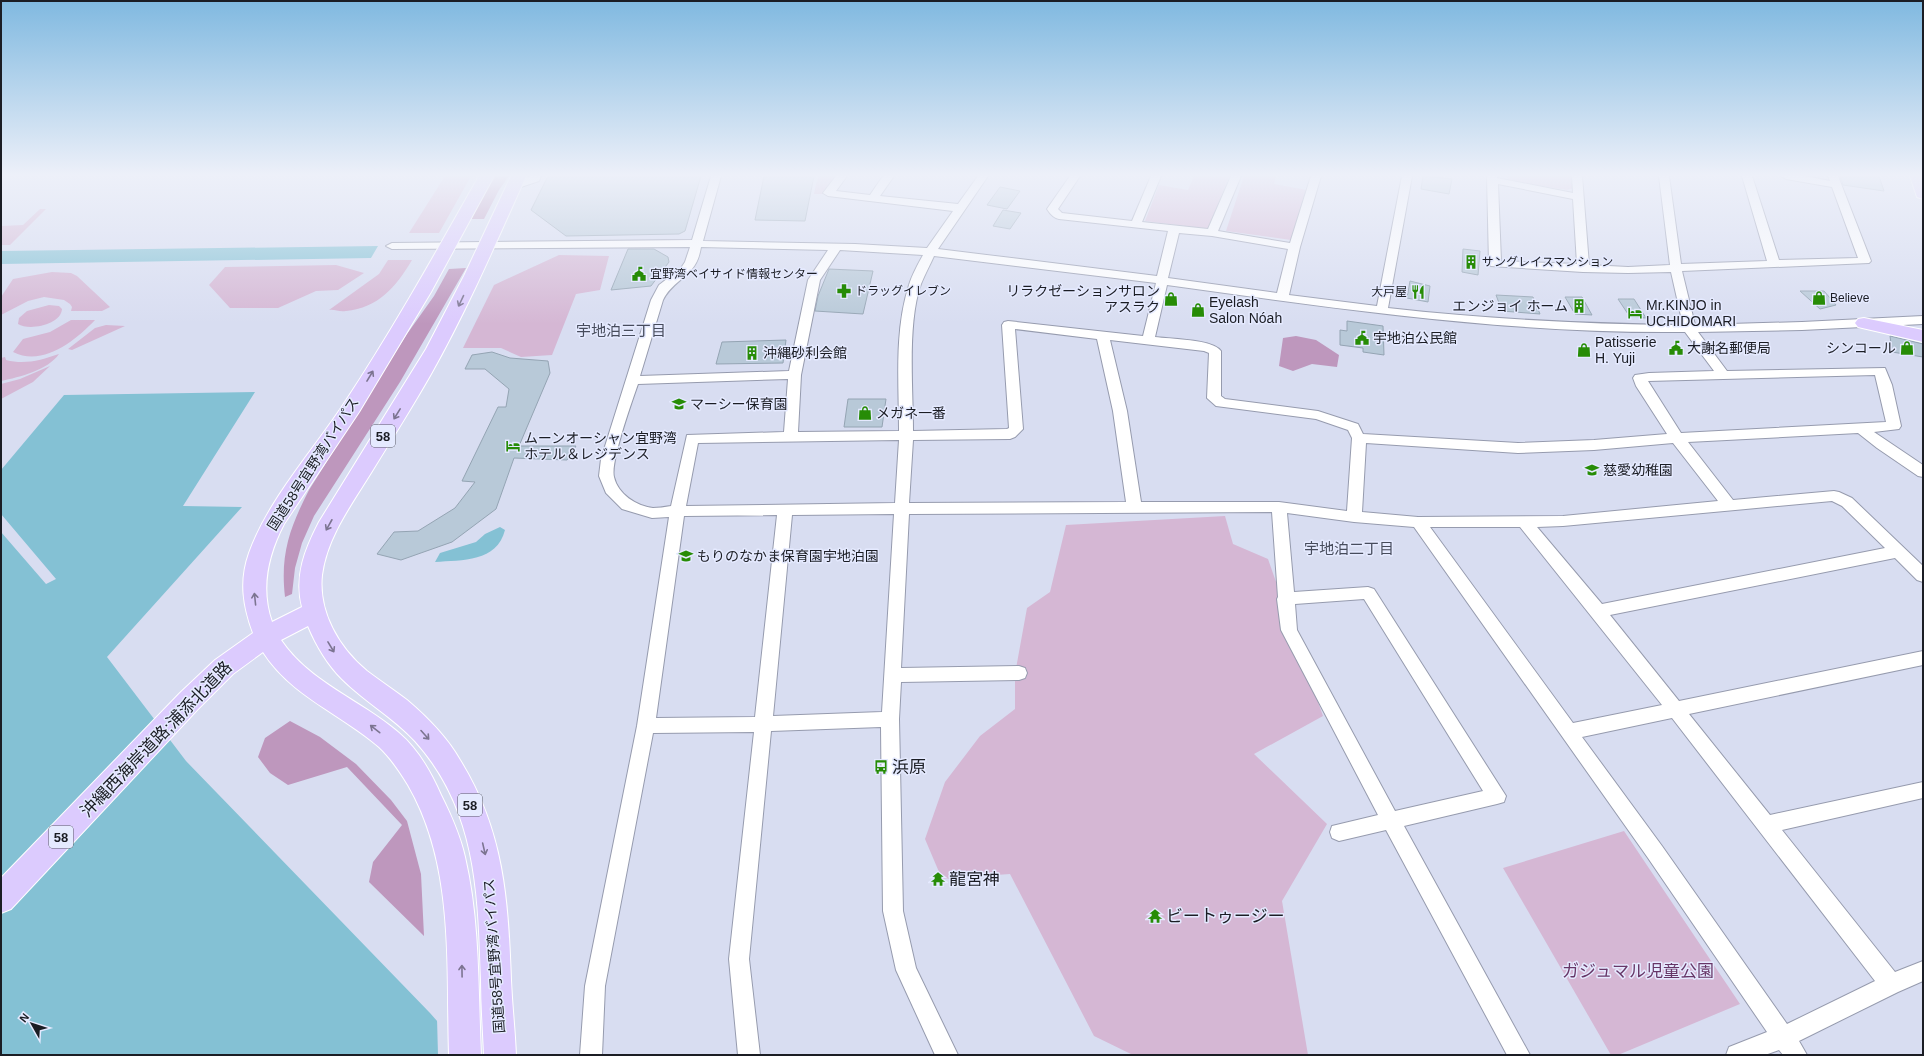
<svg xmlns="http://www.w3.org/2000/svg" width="1924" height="1056" viewBox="0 0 1924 1056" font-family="Helvetica,'Noto Sans JP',sans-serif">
  <rect width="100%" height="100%" fill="#d8ddf1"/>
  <path fill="#d5b7d4" d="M445,176H471L439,233H409Z
    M819,176H836L822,194H814L816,184Z
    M1194,176L1229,177L1208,229L1145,221L1159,185L1188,190Z
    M1244,176H1276L1274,184L1307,190L1291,240L1226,231Z
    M1505,176H1574V188L1567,190L1511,181Z
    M40,209H46L10,245H1L2,226L23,225Z
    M559,255L609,256L600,290L576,294L552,355L521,357L501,348H463L494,285Z
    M388,260H412C396,287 378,308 346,311C338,312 335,309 329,310L379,274Z
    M336,265L364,273L338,290L316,291L278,308H230L209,285L225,267Z
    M52,272L71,273L77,276L110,307L102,311H71L72,307L70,304L64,300L44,297L28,301L1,315V297L13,279Z
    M49,305L59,306L62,309C61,325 29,331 18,324L19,318L27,311Z
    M71,320H95C75,341 43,367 13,352L23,339L50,332Z
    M106,325L125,326L72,350L68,349L95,328Z
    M59,354C48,370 20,377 1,381V358L5,357L6,360C25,365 41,360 59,354Z
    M50,366L33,382L1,399V384L20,379Z
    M1225,516L1233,544L1268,559L1323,716L1254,754L1327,824L1282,901L1308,1055H1133L1094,1036L1010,874L942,879L925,839L945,782L980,736L1015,709V674L1027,608L1050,592L1066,525Z
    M1624,831L1740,1004L1618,1055H1611L1503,868Z"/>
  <path fill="#be97bd" d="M494,176H509L499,190L484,219H470Z
    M466,268L400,382L314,516L302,543L295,568L292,594L285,597C280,554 290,527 309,490L407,334L434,296L449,269Z
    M1296,336L1316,340L1339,355L1337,367L1312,364L1293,371L1279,366L1283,338Z
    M290,721L320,737L356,764L391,800L407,821L421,874L424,936L369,882L373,862L402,825L347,767L288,785L270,773L258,757L265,738Z"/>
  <path fill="#84c1d4" d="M378,246L371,258L1,264V251Z
    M255,392L183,506L242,507L107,657L186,761L430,1013L467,1055H1V532L46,584L56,579L1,514V470L64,395Z
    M500,527L505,530C497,562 462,560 435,562L440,553L476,542L485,534Z"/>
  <path fill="#d8ddf1" d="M437,1018L468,1054L469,1055H438Z"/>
  <path fill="#b8c9d8" stroke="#94a4b3" d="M548,176H701L685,231L679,234L566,236L531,210Z
    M764,176H814L805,221L755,220Z
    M1423,176L1452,179L1449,194L1421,189Z
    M1840,176H1879L1884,191L1843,185Z
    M1000,187L1020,191L1007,209L987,205Z
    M1003,210L1021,213L1010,229L993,226Z
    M628,249H654L668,257L669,262L651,286L611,290Z
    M1463,249L1480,251L1478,275L1462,272Z
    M829,269L873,271L863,314L815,311L818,296Z
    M1410,281L1430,286L1428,302L1407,298Z
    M1800,291H1824L1836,305L1820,309Z
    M1496,295L1533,297L1540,314L1502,311Z
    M1565,297H1582L1592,315L1575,314Z
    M1618,299H1634L1646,318L1630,317Z
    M1347,321L1383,326L1384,355L1363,352V348L1340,345V330L1347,331Z
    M1890,336L1923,344V357L1892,352Z
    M786,340L783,363L716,364L722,342Z
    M492,352L510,358L548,361L550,373L519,446H576L567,460L514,458L496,509L452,542L401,560L377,554L394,532L418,531L455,508L475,482L462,481L498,407H506L509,389L485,369H465L472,355Z
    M848,399H886L882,427H844Z"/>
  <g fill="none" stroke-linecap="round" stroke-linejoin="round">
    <defs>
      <path id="minor" d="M531,176H541L539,181L515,189L510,186L511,184Z
        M711,176H721L703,241L855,244L927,248L953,211L828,196L823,193L836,176H847L836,191L870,195L883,176H894L880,196L958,204L978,176H988L938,249L1157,276L1168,231L1059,219C1054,218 1050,214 1047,209L1070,176H1080L1058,209L1062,213L1132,221L1151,176H1161L1142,222L1208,229L1231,176H1241L1218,231L1290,243L1311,176H1321L1300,247L1289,295L1377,306L1402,176H1412L1388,308C1486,319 1582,324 1680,325H1683L1671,272L1628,273L1583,272L1491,266L1489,264L1487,176H1497V178L1573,193L1572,176H1582L1589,265L1628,267L1670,265L1659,176H1669L1681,264L1767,261L1742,176H1752L1779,260L1858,258L1832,187L1786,179L1781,176H1805L1830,181L1828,176H1838L1871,261L1869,263L1682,271L1695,325L1802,322L1923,316V324L1802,330L1698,332L1727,371L1885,368L1892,385L1901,426L1899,429L1874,432L1923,465V477L1918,476L1877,448L1858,433L1688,442L1733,500L1834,491L1839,492L1852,498L1923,566V582L1917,580L1895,558L1610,615L1679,701L1923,651V665L1689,714L1770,815L1923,782V798L1782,830L1895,972L1923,961V981L1898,992L1799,1041L1807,1055H1783L1779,1050L1765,1055H1726L1729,1047L1767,1032L1648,858L1414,527L1354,522L1287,513L1294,592L1368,587L1374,589L1506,796L1504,802L1497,804L1404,826L1530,1055H1507L1386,830L1339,841L1332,838L1330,832L1332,826L1378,815L1281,630L1277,599L1278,597L1272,512L909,514L901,668L1019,666L1025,668L1027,673L1025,678L1019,680L901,682L899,719L903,911L916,968L958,1055H935L896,970L883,911L881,727L771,731L749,959L760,1055H738L729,959L754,732L653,733L605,986L602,1055H580L585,986L637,726L669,517L652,518L622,509L606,493L599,476L601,459L651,300L659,285L681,268L685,262L690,247L392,249L386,246L392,243L692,240ZM1498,184L1573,199L1577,264L1501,261ZM1179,233L1212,236L1288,249L1277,293L1168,278ZM701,247L828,250L808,280L789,371L640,376L663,300C671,283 688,278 696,263C699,258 700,252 701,247ZM840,250L923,255C918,264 912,275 909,285C894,331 899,383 899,431L798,432L801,375L820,280ZM934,256L1156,283L1143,336L1008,321L1004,322L1002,325L1009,428L1007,429L913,431C913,388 907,323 921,284C925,274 930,265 934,256ZM1167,285C1339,309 1511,334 1685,332L1714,371L1649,373L1635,375L1633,378L1636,386L1667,434L1594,440L1518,443L1363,434L1358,424L1318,411L1225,399L1221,396V351C1213,339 1169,339 1155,337ZM1015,329L1097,339L1113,411L1126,502L909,503L913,440L1010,439L1015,437L1023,429ZM1110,340L1204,351L1209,353L1207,398L1216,406L1316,419L1348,430L1352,438L1347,511L1279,502H1141L1127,411ZM1875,375L1886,422L1681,433L1648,381ZM788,379L784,432L687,435L671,506C665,507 658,508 653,508C636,506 618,494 614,477C610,463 632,401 638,384ZM899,440L895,503L686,506L698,443ZM1366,443L1518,453L1594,450L1673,443L1718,501L1563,516L1418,517L1362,512ZM1832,501L1842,506L1885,548L1602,604L1537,527L1563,526ZM894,514L882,712L773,716L792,515ZM777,515L755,717L656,718L684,516ZM1430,527H1520L1662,705L1573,723ZM1364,599L1483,791L1395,811L1297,630L1295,604ZM1672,718L1875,981L1787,1024L1662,846L1582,737Z"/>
      <path id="highway" d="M479,176H494L431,292L359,412L284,524C268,555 260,588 272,622L302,607C294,576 305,549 319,522L426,349L464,276L511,176H526C496,243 467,310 431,374C413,406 393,437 374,468C354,501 327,536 322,575C318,612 339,648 367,671C380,681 394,690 407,700C427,717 447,737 460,760C504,831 508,899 511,980C512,1005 515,1030 516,1055H484C483,1030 481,1005 481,980C478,893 477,810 415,741C393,717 365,702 342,679C327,664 316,645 308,626L281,640C310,683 361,700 399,733C418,749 431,772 441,795C451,815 460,835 465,857C480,921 478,989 481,1055H449C446,965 455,866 408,785C400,772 391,758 379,747C341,714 291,696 263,652L233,674L198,709L11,909L1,913V878L180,693L215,660L253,633C243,606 239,581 249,553C268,500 312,452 343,405C392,331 435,254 479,176Z
        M1910,176H1923V199L1917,197Z
        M1864,318L1923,330V342L1858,327L1855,323L1858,319Z"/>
    </defs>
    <use href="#minor" stroke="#969bae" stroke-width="2"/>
    <use href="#highway" stroke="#fff" stroke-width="2"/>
    <use href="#minor" fill="#fff" fill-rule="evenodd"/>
    <use href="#highway" fill="#dccbfe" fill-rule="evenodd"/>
  </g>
  <defs><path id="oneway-shaft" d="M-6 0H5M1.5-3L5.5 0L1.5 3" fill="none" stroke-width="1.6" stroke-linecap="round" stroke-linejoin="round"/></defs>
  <g stroke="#7c7491">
    <use href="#oneway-shaft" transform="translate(461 301) rotate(115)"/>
    <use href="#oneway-shaft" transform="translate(370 376) rotate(-59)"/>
    <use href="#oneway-shaft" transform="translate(397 414) rotate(122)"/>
    <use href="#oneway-shaft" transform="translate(329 525) rotate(119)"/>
    <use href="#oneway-shaft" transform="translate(255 599) rotate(-96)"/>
    <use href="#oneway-shaft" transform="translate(331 647) rotate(59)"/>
    <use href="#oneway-shaft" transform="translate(375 729) rotate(-142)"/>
    <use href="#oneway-shaft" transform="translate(425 735) rotate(48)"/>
    <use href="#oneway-shaft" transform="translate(484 849) rotate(77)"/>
    <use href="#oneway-shaft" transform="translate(462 971) rotate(-91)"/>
  </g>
  <linearGradient id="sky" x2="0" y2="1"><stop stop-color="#80b9e0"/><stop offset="0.54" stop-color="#edf0f9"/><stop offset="1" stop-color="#edf0f9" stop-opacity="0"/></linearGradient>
  <rect width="1924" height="324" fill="url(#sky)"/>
  <defs>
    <symbol id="building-bare" viewBox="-9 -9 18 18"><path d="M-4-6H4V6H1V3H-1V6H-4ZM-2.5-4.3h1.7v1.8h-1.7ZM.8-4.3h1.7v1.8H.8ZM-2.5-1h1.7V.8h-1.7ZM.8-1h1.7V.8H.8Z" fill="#278c06" stroke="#e5eaff" stroke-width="2.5" paint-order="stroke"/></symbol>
    <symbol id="civic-bare" viewBox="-9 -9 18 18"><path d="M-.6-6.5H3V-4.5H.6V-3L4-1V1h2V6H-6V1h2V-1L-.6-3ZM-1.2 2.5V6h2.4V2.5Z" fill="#278c06" stroke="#e5eaff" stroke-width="2.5" paint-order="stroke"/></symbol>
    <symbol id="pharmacy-bare" viewBox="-9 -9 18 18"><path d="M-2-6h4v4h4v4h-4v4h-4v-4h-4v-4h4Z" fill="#278c06" stroke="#e5eaff" stroke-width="2.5" paint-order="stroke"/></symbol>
    <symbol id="restaurant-bare" viewBox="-9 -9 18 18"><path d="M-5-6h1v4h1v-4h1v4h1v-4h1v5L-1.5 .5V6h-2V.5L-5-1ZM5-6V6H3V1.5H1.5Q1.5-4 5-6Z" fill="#278c06" stroke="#e5eaff" stroke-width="2.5" paint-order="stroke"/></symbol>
    <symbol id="shop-bare" viewBox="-9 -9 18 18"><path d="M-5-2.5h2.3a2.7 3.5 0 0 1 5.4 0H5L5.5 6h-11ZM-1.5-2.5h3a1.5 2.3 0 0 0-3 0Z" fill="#278c06" stroke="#e5eaff" stroke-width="2.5" paint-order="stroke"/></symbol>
    <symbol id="hotel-bare" viewBox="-9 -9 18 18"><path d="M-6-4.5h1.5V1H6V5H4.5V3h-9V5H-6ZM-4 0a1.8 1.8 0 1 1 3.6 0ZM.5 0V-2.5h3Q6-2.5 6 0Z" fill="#278c06" stroke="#e5eaff" stroke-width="2.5" paint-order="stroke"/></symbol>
    <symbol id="school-bare" viewBox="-9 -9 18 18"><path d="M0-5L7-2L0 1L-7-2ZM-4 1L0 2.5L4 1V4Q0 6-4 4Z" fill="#278c06" stroke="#e5eaff" stroke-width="2.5" paint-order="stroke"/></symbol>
    <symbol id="bus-bare" viewBox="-9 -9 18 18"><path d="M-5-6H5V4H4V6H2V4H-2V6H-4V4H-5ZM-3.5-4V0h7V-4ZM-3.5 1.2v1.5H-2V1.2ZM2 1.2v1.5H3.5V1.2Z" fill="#278c06" stroke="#e5eaff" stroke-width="2.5" paint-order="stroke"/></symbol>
    <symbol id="temple-bare" viewBox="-9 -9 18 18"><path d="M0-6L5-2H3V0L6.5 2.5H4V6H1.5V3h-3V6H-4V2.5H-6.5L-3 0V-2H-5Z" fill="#278c06" stroke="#e5eaff" stroke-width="2.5" paint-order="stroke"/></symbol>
  </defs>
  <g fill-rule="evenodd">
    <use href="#building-bare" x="1461" y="252" width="20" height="20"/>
    <use href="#civic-bare" x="629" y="264" width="20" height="20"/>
    <use href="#pharmacy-bare" x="834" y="281" width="20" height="20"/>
    <use href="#restaurant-bare" x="1408" y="282" width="20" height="20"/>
    <use href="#shop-bare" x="1809" y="288" width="20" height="20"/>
    <use href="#shop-bare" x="1161" y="289" width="20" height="20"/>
    <use href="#building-bare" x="1569" y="296" width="20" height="20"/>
    <use href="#shop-bare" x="1188" y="300" width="20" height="20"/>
    <use href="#hotel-bare" x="1625" y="303" width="20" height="20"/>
    <use href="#civic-bare" x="1352" y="328" width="20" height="20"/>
    <use href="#civic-bare" x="1666" y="338" width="20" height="20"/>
    <use href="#shop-bare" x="1897" y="338" width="20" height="20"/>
    <use href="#shop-bare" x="1574" y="340" width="20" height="20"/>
    <use href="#building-bare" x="742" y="343" width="20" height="20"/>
    <use href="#school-bare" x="669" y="394" width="20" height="20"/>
    <use href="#shop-bare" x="855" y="403" width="20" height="20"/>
    <use href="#hotel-bare" x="503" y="436" width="20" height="20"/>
    <use href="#school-bare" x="1582" y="460" width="20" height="20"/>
    <use href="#school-bare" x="676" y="546" width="20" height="20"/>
    <use href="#bus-bare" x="871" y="757" width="20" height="20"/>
    <use href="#temple-bare" x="928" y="869" width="20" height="20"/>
    <use href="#temple-bare" x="1145" y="906" width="20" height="20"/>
  </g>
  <g text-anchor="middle" stroke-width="3" stroke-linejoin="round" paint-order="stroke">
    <g font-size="12" fill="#1b1d24" stroke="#e5eaff" text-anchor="start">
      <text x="1482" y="266">サングレイスマンション</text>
      <text x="650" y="278">宜野湾ベイサイド情報センター</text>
      <text x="855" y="295">ドラッグイレブン</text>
      <text x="1407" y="296" text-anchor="end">大戸屋</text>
      <text x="1830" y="302">Believe</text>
    </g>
    <g fill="#e5eaff" stroke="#585a66" stroke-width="1">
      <rect x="371" y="425" width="24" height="22" rx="3"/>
      <rect x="458" y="794" width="24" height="22" rx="3"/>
      <rect x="49" y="826" width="24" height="22" rx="3"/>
    </g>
    <g font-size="13" font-weight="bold" fill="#1b1d24">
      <text x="383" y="441">58</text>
      <text x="470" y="810">58</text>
      <text x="61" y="842">58</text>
    </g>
    <g font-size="14" fill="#1b1d24" stroke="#e5eaff" text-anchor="start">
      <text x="1160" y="296" text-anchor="end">リラクゼーションサロン<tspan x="1160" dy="16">アスラク</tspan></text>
      <text x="1209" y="307">Eyelash<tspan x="1209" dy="16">Salon Nóah</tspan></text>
      <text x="1646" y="310">Mr.KINJO in<tspan x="1646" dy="16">UCHIDOMARI</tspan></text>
      <text x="1568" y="311" text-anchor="end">エンジョイ ホーム</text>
      <text x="1373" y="343">宇地泊公民館</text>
      <text x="1595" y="347">Patisserie<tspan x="1595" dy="16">H. Yuji</tspan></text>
      <text x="1687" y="353">大謝名郵便局</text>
      <text x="1896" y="353" text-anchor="end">シンコール</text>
      <text x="763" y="358">沖縄砂利会館</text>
      <text x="690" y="409">マーシー保育園</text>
      <text x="876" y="418">メガネ一番</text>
      <text x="524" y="443">ムーンオーシャン宜野湾<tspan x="524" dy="16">ホテル＆レジデンス</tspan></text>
      <text x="1603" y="475">慈愛幼稚園</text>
      <text x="697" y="561">もりのなかま保育園宇地泊園</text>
    </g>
    <g font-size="14" fill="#1b1d24" stroke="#e5eaff">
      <text transform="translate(313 464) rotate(-57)" y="5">国道58号宜野湾バイパス</text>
      <text transform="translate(494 956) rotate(-94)" y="5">国道58号宜野湾バイパス</text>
    </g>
    <g font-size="15" fill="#474c5c" stroke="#e5eaff">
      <text x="621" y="336">宇地泊三丁目</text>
      <text x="1349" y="554">宇地泊二丁目</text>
    </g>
    <g font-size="17" fill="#1b1d24" stroke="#e5eaff">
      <text transform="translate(156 739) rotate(-46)" y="6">沖縄西海岸道路;浦添北道路</text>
    </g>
    <g font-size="17" fill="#1b1d24" stroke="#e5eaff" text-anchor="start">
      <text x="892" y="773">浜原</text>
      <text x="949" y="885">龍宮神</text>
      <text x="1166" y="922">ビートゥージー</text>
    </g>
    <g font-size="17" fill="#673667" stroke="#e5eaff">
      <text x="1638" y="977">ガジュマル児童公園</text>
    </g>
  </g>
  <rect width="1924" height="1056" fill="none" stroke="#1b1d24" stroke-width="4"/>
  <g transform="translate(32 1024) rotate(309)" stroke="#e5eaff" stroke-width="3" paint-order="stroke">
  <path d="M0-3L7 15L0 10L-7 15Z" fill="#1b1d24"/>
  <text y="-6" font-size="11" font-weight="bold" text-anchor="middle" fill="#1b1d24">N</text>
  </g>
</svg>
